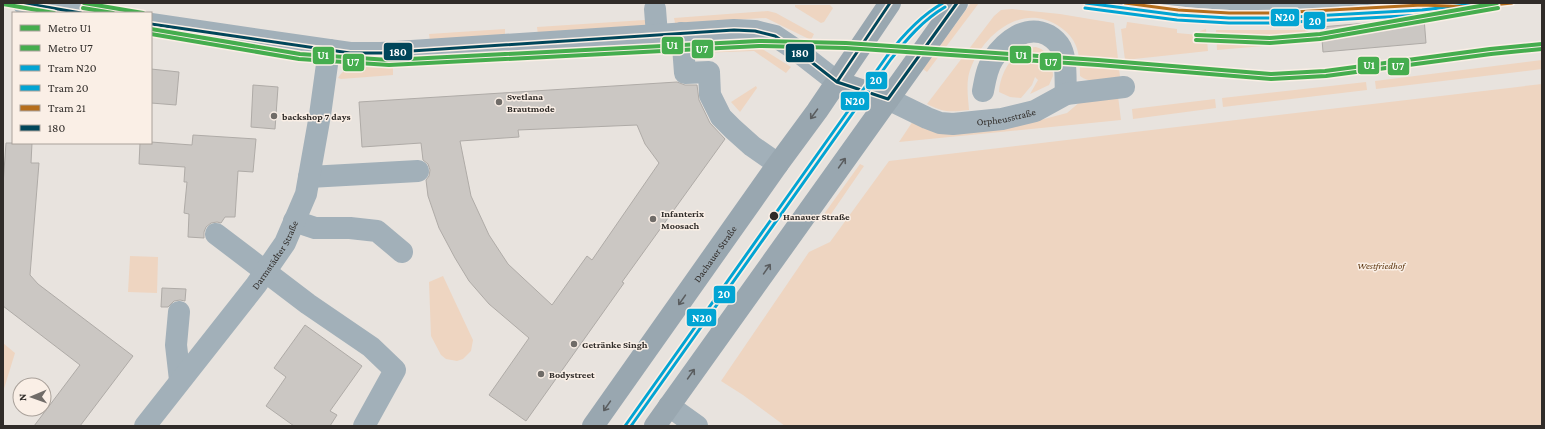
<svg xmlns="http://www.w3.org/2000/svg" width="1545" height="429" viewBox="0 0 1545 429" font-family="'Crimson Pro',serif">
  <rect width="100%" height="100%" fill="#e8e3de"/>
  <path fill="#eed5c1" d="M971,3H979L927,72L923,69Z
    M795,5H830L833,8L824,22L821,23L795,7Z
    M1012,9L1060,14L1114,23L1120,77C1107,79 1091,85 1080,76C1080,53 1078,38 1057,25C1022,4 986,33 972,65C965,79 968,96 969,110C949,112 945,113 927,104L994,16L1001,10Z
    M768,11L776,13L814,34L811,40L766,18L675,23L674,18Z
    M645,20V28L538,35L537,27Z
    M1127,22L1177,29V33L1199,35L1200,31L1206,29L1208,51L1125,60L1121,29L1126,28Z
    M505,29V37L430,41L429,34Z
    M1216,30H1308L1310,42L1217,50Z
    M734,42L753,43L791,67L786,73L754,51L699,53V44Z
    M1036,47C1044,49 1047,54 1049,62H1052L1053,76L1049,85L1030,94L1038,80L1035,77L1032,85L1021,98L1010,97L999,92C1000,72 1014,48 1036,47Z
    M1542,60V69L1376,89L1375,81Z
    M393,64V75L341,79L338,78C342,71 349,67 357,65Z
    M1366,82L1367,90L1223,107L1222,98Z
    M1542,84V426H785L743,395L721,381L809,252L830,242L889,161Z
    M756,86L757,88L740,112L731,102Z
    M1118,96L1121,120L899,142L913,121L933,131L943,134L1025,124L1067,113L1081,101Z
    M1215,99L1216,108L1133,119L1132,109Z
    M860,164L864,166L829,217L819,221Z
    M130,256L158,257L157,293L128,292Z
    M443,276L473,340L471,351L463,359L457,361L446,359L441,355L431,336L429,282Z
    M3,343L15,353L3,392Z"/>
  <path fill="#cbc7c3" stroke="#afaba7" fill-rule="evenodd" d="M1424,18L1426,43L1323,52L1321,27Z
    M151,69L179,72L176,105L151,103Z
    M677,82L685,85H697L699,100L710,123L725,139L622,282L624,283L526,421L489,395L529,338L489,304L469,281L455,258L439,228L428,196L426,180L429,176L430,170L428,164L423,160L421,143L362,147L359,102ZM637,125L645,144L659,163L592,260L587,256L552,305L508,264L489,235L471,196L460,141L519,137L518,130Z
    M253,85L278,87L275,129L251,127Z
    M193,135L256,139L253,172L238,171L235,217H225L221,223L217,222L211,223L206,227L204,232V238L188,237L189,214L184,213L187,182H184L185,167L139,164L140,143H151V142L192,145Z
    M6,143H32L31,163H39L30,275L38,284L133,356L80,426H34L80,365L3,306V185Z
    M162,288L186,289L185,301L180,300L174,301L168,307H161Z
    M305,325L362,366L330,411L337,415L330,426H294L266,406L286,377L274,368Z"/>
  <g fill="none" stroke-linecap="round" stroke-linejoin="round">
    <g stroke="#a2b0b9" stroke-width="22">
      <path d="M23,3L81,13"/>
      <path d="M1128,3L1176,9L1242,13L1387,7L1434,3"/>
      <path d="M655,9L657,35"/>
      <path d="M151,24L350,53H381L734,30L755,31L775,36L796,50L837,82"/>
      <path d="M682,33L685,73L709,72L710,95L721,117L733,129L752,146L778,164"/>
      <path d="M983,91C985,80 987,68 993,59C1005,41 1026,24 1048,35C1053,38 1058,42 1061,48C1067,61 1065,80 1066,94"/>
      <path id="s1" d="M888,99L927,118L940,123L953,124L1002,119L1035,111L1066,94L1124,87"/>
      <path d="M309,177L418,171"/>
      <path d="M294,221L315,228H350L377,231L402,252"/>
      <path d="M216,234L308,304L371,347L395,370L364,426"/>
      <path d="M179,312L176,345L180,380"/>
      <path d="M669,406L697,426"/>
      <path id="s2" d="M145,426L256,285L285,243L306,194L320,115L329,50"/>
    </g>
    <g stroke="#99a7b0" stroke-width="22">
      <path d="M837,82L888,99"/>
      <path id="s3" d="M593,426L778,164L817,111L890,3"/>
      <path d="M655,426L957,3"/>
    </g>
    <defs>
      <path id="bus-1" d="M23,3L81,13
        M1128,3C1166,8 1205,13 1243,13C1306,13 1371,8 1434,3
        M151,24L350,53H381L734,30L755,31L775,36L796,50L837,82L888,99L957,3
        M837,82L890,3"/>
    </defs>
    <use href="#bus-1" stroke="#faefe6" stroke-width="6"/>
    <use href="#bus-1" stroke="#00465a" stroke-width="3"/>
    <defs>
      <path id="tram-1" d="M1086,3L1178,15L1229,18H1276L1422,10L1484,3
        M625,426L887,56C903,35 920,16 943,3"/>
      <path id="tram-2" d="M1085,8L1177,20L1229,23H1276L1422,15L1485,8
        M631,426L891,59C907,39 923,20 945,7"/>
      <path id="tram-3" d="M1125,3L1178,10L1229,13H1276L1422,5L1472,7L1512,3"/>
    </defs>
    <use href="#tram-1" stroke="#faefe6" stroke-width="6"/>
    <use href="#tram-2" stroke="#faefe6" stroke-width="6"/>
    <use href="#tram-3" stroke="#faefe6" stroke-width="6"/>
    <use href="#tram-1" stroke="#02a4d3" stroke-width="3"/>
    <use href="#tram-2" stroke="#02a4d3" stroke-width="3"/>
    <use href="#tram-3" stroke="#b66e1c" stroke-width="3"/>
    <defs>
      <path id="metro-1" d="M84,3L143,13
        M3,4L54,13
        M151,29L300,54L389,60L759,41L846,43L1098,60L1271,74L1325,71L1490,49L1542,44
        M1196,35L1270,38L1320,34L1497,3"/>
      <path id="metro-2" d="M83,8L113,13
        M151,34L299,59L389,65L759,46L846,48L1098,65L1271,79L1326,76L1491,54L1542,49
        M1196,40L1270,43L1320,39L1498,8"/>
    </defs>
    <use href="#metro-1" stroke="#faefe6" stroke-width="7"/>
    <use href="#metro-2" stroke="#faefe6" stroke-width="7"/>
    <use href="#metro-1" stroke="#45ad4e" stroke-width="4"/>
    <use href="#metro-2" stroke="#45ad4e" stroke-width="4"/>
  </g>
  <defs><path id="oneway-shaft" d="M-6 0H5M1.5-3L5.5 0L1.5 3" fill="none" stroke-width="1.6" stroke-linecap="round" stroke-linejoin="round"/></defs>
  <g stroke="#5a5d5f">
    <use href="#oneway-shaft" transform="translate(814 114) rotate(126)"/>
    <use href="#oneway-shaft" transform="translate(842 163) rotate(-55)"/>
    <use href="#oneway-shaft" transform="translate(767 269) rotate(-55)"/>
    <use href="#oneway-shaft" transform="translate(682 300) rotate(125)"/>
    <use href="#oneway-shaft" transform="translate(691 374) rotate(-55)"/>
    <use href="#oneway-shaft" transform="translate(607 406) rotate(125)"/>
  </g>
  <g fill="#706c68" stroke="#faefe6" stroke-width="1.5">
    <circle cx="499" cy="102" r="4"/>
    <circle cx="274" cy="116" r="4"/>
    <circle cx="653" cy="219" r="4"/>
    <circle cx="574" cy="344" r="4"/>
    <circle cx="541" cy="374" r="4"/>
  </g>
  <circle fill="#302c29" stroke="#faefe6" stroke-width="1.5" cx="774" cy="216" r="5"/>
  <g text-anchor="middle" stroke-width="3" stroke-linejoin="round" paint-order="stroke">
    <g font-size="10" font-weight="bold" fill="#302c29" stroke="#faefe6" text-anchor="start">
      <text x="507" y="100">Svetlana<tspan x="507" dy="12">Brautmode</tspan></text>
      <text x="282" y="120">backshop 7 days</text>
      <text x="661" y="217">Infanterix<tspan x="661" dy="12">Moosach</tspan></text>
      <text x="582" y="348">Getränke Singh</text>
      <text x="549" y="378">Bodystreet</text>
    </g>
    <g font-size="10" fill="#302c29" stroke="#faefe6">
      <text dy="4" stroke="none"><textPath href="#s1" startOffset="124">Orpheusstraße</textPath></text>
      <text dy="4" stroke="none"><textPath href="#s2" startOffset="215">Darmstädter Straße</textPath></text>
      <text dy="4" stroke="none"><textPath href="#s3" startOffset="211">Dachauer Straße</textPath></text>
    </g>
    <g font-size="10" font-weight="bold" fill="#302c29" stroke="#faefe6" text-anchor="start">
      <text x="783" y="220">Hanauer Straße</text>
    </g>
    <g font-size="10" font-style="italic" fill="#5f3811" stroke="#faefe6">
      <text x="1381" y="269">Westfriedhof</text>
    </g>
  </g>
  <g stroke="#faefe6" stroke-width="1.5">
    <rect x="1270" y="8" width="30" height="19" rx="4" fill="#02a4d3"/>
    <rect x="1303" y="11" width="23" height="19" rx="4" fill="#02a4d3"/>
    <rect x="661" y="36" width="23" height="19" rx="4" fill="#45ad4e"/>
    <rect x="691" y="39" width="23" height="20" rx="4" fill="#45ad4e"/>
    <rect x="383" y="42" width="30" height="19" rx="4" fill="#00465a"/>
    <rect x="785" y="43" width="30" height="20" rx="4" fill="#00465a"/>
    <rect x="1009" y="45" width="23" height="19" rx="4" fill="#45ad4e"/>
    <rect x="312" y="46" width="23" height="19" rx="4" fill="#45ad4e"/>
    <rect x="1039" y="52" width="23" height="19" rx="4" fill="#45ad4e"/>
    <rect x="342" y="53" width="23" height="19" rx="4" fill="#45ad4e"/>
    <rect x="1357" y="56" width="23" height="19" rx="4" fill="#45ad4e"/>
    <rect x="1387" y="57" width="23" height="19" rx="4" fill="#45ad4e"/>
    <rect x="865" y="71" width="23" height="19" rx="4" fill="#02a4d3"/>
    <rect x="840" y="91" width="30" height="20" rx="4" fill="#02a4d3"/>
    <rect x="713" y="285" width="23" height="19" rx="4" fill="#02a4d3"/>
    <rect x="686" y="308" width="31" height="19" rx="4" fill="#02a4d3"/>
  </g>
  <g font-size="11" text-anchor="middle" font-weight="bold" fill="#fff">
    <text x="1285" y="21">N20</text>
    <text x="1315" y="25">20</text>
    <text x="672" y="49">U1</text>
    <text x="702" y="53">U7</text>
    <text x="398" y="56">180</text>
    <text x="800" y="57">180</text>
    <text x="1021" y="59">U1</text>
    <text x="323" y="59">U1</text>
    <text x="1051" y="66">U7</text>
    <text x="353" y="66">U7</text>
    <text x="1369" y="69">U1</text>
    <text x="1398" y="70">U7</text>
    <text x="876" y="84">20</text>
    <text x="855" y="105">N20</text>
    <text x="724" y="298">20</text>
    <text x="702" y="322">N20</text>
  </g>
  <rect width="1545" height="429" fill="none" stroke="#302c29" stroke-width="8"/>
  <rect x="12" y="12" width="140" height="132" fill="#faefe6" stroke="#a9a19a"/>
  <rect x="20" y="25" width="20" height="6" fill="#45ad4e" stroke="#a9a19a"/>
  <text x="48" y="32" font-size="12" fill="#302c29">Metro U1</text>
  <rect x="20" y="45" width="20" height="6" fill="#45ad4e" stroke="#a9a19a"/>
  <text x="48" y="52" font-size="12" fill="#302c29">Metro U7</text>
  <rect x="20" y="65" width="20" height="6" fill="#02a4d3" stroke="#a9a19a"/>
  <text x="48" y="72" font-size="12" fill="#302c29">Tram N20</text>
  <rect x="20" y="85" width="20" height="6" fill="#02a4d3" stroke="#a9a19a"/>
  <text x="48" y="92" font-size="12" fill="#302c29">Tram 20</text>
  <rect x="20" y="105" width="20" height="6" fill="#b66e1c" stroke="#a9a19a"/>
  <text x="48" y="112" font-size="12" fill="#302c29">Tram 21</text>
  <rect x="20" y="125" width="20" height="6" fill="#00465a" stroke="#a9a19a"/>
  <text x="48" y="132" font-size="12" fill="#302c29">180</text>
  <g transform="translate(32 397) rotate(268)"><circle r="19" fill="#faefe6" stroke="#a9a19a"/>
  <path d="M0-3L7 15L0 10L-7 15Z" fill="#706c68"/>
  <text y="-6" font-size="11" font-weight="bold" text-anchor="middle" fill="#302c29">N</text>
  </g>
</svg>
